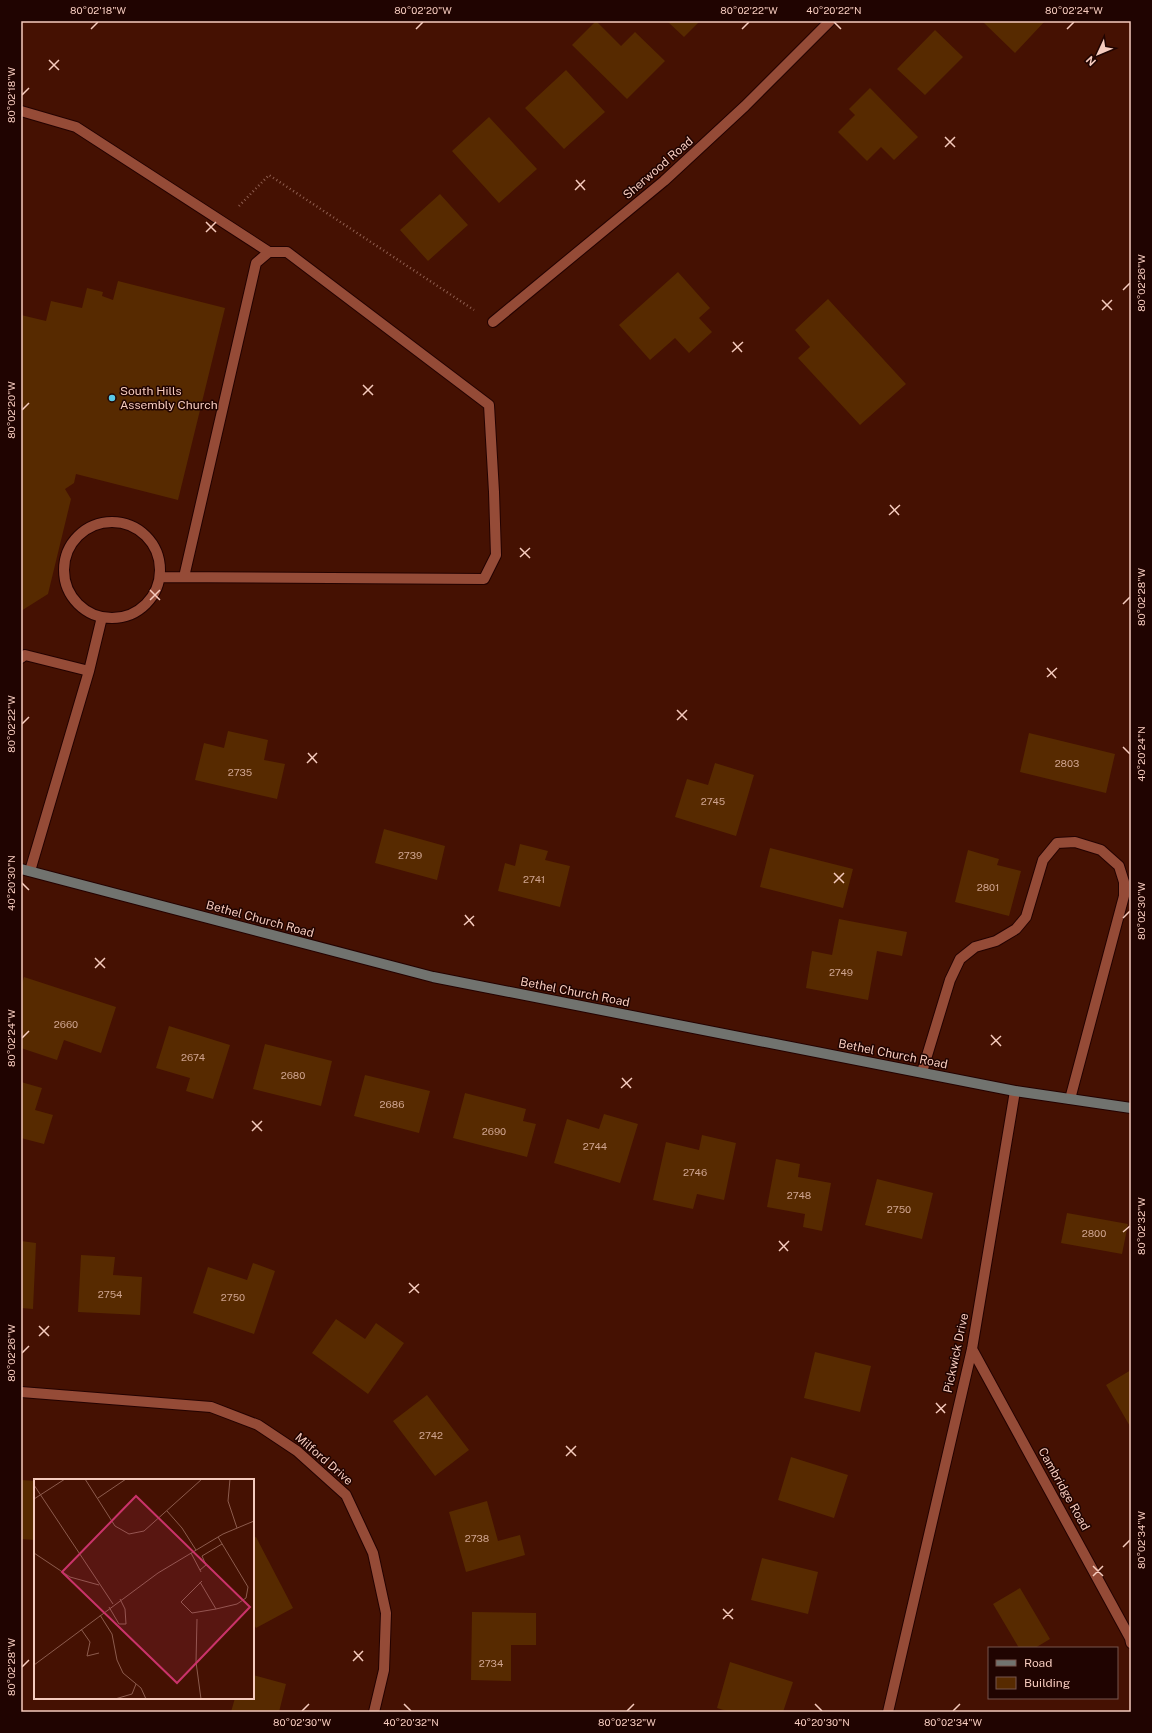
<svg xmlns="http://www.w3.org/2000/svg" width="1152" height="1733" viewBox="0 0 1152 1733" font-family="'Public Sans',sans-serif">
  <rect width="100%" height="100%" fill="#451102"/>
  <path fill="#572a00" d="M596,21L621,46L635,32L665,61L627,99L572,45Z
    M667,21H700L684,37Z
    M982,21H1045L1015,53Z
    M935,30L963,57L925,95L897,69Z
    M566,70L605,112L564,149L525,108Z
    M870,88L918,137L894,160L881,147L867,161L838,132L855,115L849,109Z
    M489,117L537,169L499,203L452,151Z
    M440,194L468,225L428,261L400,230Z
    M678,272L710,308L699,318L712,332L689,353L675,338L650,360L619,325Z
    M118,281L225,308L178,500L76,474L74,483L65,489L71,499L48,594L21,611V315L46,321L51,301L82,308L87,288L103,292L102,296L113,300Z
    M828,299L906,384L860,425L798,358L810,347L795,330Z
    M228,731L268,740L264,760L285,764L277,799L195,780L204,743L224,748Z
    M1029,733L1115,754L1106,793L1020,772Z
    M715,763L754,775L736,836L675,817L687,779L708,785Z
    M384,829L445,846L437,880L375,863Z
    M520,844L548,851L545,860L570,866L560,907L498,891L505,863L515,866Z
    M770,848L853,869L843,908L760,887Z
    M968,850L999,859L997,865L1021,871L1009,916L955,902Z
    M839,919L907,932L902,956L877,951L868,1000L806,988L812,951L832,955Z
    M24,977L116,1007L101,1053L64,1040L57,1060L21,1048V987Z
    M169,1026L230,1045L213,1099L186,1091L190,1078L156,1068Z
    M265,1044L332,1061L321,1106L253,1089Z
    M365,1075L430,1091L419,1133L354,1116Z
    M21,1082L42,1088L35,1110L53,1115L44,1144L21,1138Z
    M465,1093L526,1109L523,1121L536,1124L527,1157L453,1138Z
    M604,1114L638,1124L620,1183L554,1163L567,1119L599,1129Z
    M702,1135L736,1143L724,1200L697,1194L693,1209L653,1200L666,1142L699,1150Z
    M776,1159L800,1164L798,1177L831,1183L822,1231L803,1227L805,1214L767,1207Z
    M877,1179L933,1193L922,1239L865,1225Z
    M1067,1213L1128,1224L1122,1254L1061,1243Z
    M21,1241L36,1243L33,1309L21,1308Z
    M81,1255L115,1257L113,1275L142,1277L140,1315L78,1312Z
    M253,1263L275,1271L254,1334L193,1313L208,1267L247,1280Z
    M336,1319L365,1339L376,1323L404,1343L368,1394L312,1353Z
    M815,1352L871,1366L860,1412L804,1398Z
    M1131,1370V1428L1106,1385Z
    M427,1395L469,1450L435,1476L393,1421Z
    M791,1457L848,1475L834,1518L778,1500Z
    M21,1480L35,1481V1540L21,1539Z
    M487,1501L498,1541L520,1535L525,1555L466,1572L449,1512Z
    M256,1537L293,1608L256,1628L253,1623V1538Z
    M762,1558L818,1572L808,1614L751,1600Z
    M1020,1588L1050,1639L1035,1648H1019L993,1604Z
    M472,1612L536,1613V1645H511V1681L471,1680Z
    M730,1662L793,1682L783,1712H730L717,1708Z
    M253,1675L286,1684L279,1712H231L235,1698H253Z"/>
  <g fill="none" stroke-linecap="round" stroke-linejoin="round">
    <defs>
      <path id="lane" d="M21,111L76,127L269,252
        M64 570a48 48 0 1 1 96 0a48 48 0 1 1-96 0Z
        M160,577L484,579L496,555L494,492L489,405L287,252H269L256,263L184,577
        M21,658L25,655L89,671
        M30,871L89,671L102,617
        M922,1072L950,980L960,959L975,947L996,941L1016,929L1026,917L1043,860L1057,843L1075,842L1101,850L1119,866L1124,882V896L1070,1099"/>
      <path id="street" d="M493,322L664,181L745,106L830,21
        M972,1349L1130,1638L1131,1643
        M21,1392L211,1407L258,1425L297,1451L346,1495L373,1553L386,1613L384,1670L374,1712
        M888,1712L972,1349L1015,1091"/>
      <path id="secondary" d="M21,869L433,977L1015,1091L1131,1108"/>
    </defs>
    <use href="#lane" stroke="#230200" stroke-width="12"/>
    <use href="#street" stroke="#230200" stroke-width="12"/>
    <use href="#secondary" stroke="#230200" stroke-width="12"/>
    <path stroke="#906052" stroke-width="2.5" stroke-dasharray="1 3" stroke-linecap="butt" d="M239,206L269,175L474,310"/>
    <use href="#lane" stroke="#954b37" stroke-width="10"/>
    <use href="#street" stroke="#954b37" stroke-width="10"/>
    <use href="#secondary" stroke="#71736f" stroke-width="10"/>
  </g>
  <path fill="none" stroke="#f6cbbe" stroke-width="1.5" d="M834,22L841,29M91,29L98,22M416,29L423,22M742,29L749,22M1067,29L1074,22M49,60L59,70M49,70L59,60M22,95L29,88M945,137L955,147M945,147L955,137M576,180L585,190M575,190L585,180M206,222L216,232M206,232L216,222M1123,290L1130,283M1102,300L1112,310M1102,310L1112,300M733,342L742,352M732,352L743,342M363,385L373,395M363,395L373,385M22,410L29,403M890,505L899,515M889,515L900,505M520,548L530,558M520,557L530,548M150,590L160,600M150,600L160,590M1123,604L1130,597M1047,668L1056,678M1047,677L1057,668M677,710L687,720M677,720L687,710M22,724L29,717M1123,747L1130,754M308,753L317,763M307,763L317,753M834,873L844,883M22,883L29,890M834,883L844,873M465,915L474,926M1123,918L1130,911M464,925L474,916M95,958L105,968M95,968L105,958M991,1035L1001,1046M22,1038L29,1031M991,1045L1001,1036M622,1078L631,1088M621,1088L632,1078M252,1121L262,1131M252,1131L262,1121M1123,1232L1130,1226M779,1241L788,1251M779,1251L789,1241M409,1283L419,1293M409,1293L419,1284M39,1326L49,1336M39,1336L49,1326M22,1353L29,1346M936,1403L945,1413M936,1413L946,1404M566,1446L576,1456M566,1456L576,1446M1123,1547L1130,1540M1093,1566L1103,1576M1093,1576L1103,1566M723,1609L733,1619M723,1619L733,1609M354,1651L363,1661M353,1661L363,1651M22,1667L29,1660M404,1704L411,1711M815,1704L822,1711M302,1711L309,1704M627,1711L634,1704M953,1711L960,1704"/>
  <circle fill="#59c8e4" stroke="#200401" stroke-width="1.5" cx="112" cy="398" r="4"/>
  <g text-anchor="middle" stroke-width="3" stroke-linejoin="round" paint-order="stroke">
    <g font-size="10" fill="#cea38e">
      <text x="1067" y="767">2803</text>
      <text x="240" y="776">2735</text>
      <text x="713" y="805">2745</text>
      <text x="410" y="859">2739</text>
      <text x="534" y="883">2741</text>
      <text x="988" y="891">2801</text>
      <text x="841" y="976">2749</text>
      <text x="66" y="1028">2660</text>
      <text x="193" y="1061">2674</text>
      <text x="293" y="1079">2680</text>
      <text x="392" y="1108">2686</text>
      <text x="494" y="1135">2690</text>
      <text x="595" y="1150">2744</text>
      <text x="695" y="1176">2746</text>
      <text x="799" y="1199">2748</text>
      <text x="899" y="1213">2750</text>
      <text x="1094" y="1237">2800</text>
      <text x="110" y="1298">2754</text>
      <text x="233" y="1301">2750</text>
      <text x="431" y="1439">2742</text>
      <text x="477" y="1542">2738</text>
      <text x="491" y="1667">2734</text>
    </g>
    <g font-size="12" fill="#f6cbbe" stroke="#200401">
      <text transform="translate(658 168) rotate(-41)" y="4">Sherwood Road</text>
      <text transform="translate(260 919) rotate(15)" y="4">Bethel Church Road</text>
      <text transform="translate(575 992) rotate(11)" y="4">Bethel Church Road</text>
      <text transform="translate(893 1054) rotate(11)" y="4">Bethel Church Road</text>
      <text transform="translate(956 1353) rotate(-78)" y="4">Pickwick Drive</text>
      <text transform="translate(324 1459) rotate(41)" y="4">Milford Drive</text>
      <text transform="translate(1064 1489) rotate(61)" y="4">Cambridge Road</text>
    </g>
    <g font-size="12" fill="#f6cbbe" stroke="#200401" text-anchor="start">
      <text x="120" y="395">South Hills<tspan x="120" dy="14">Assembly Church</tspan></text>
    </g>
  </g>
  <g transform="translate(34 1479)">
    <rect width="220" height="220" fill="#451102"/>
    <path fill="none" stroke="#8c5b4d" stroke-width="1" d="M51,0L81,47L95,55L110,52L168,0M196,0L194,22L203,49M0,6L79,125M64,19L92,0M0,20L31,0M133,32L148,49L162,71M0,74L36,98L65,106M157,74L167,93M166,91L172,86L168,77L188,65M166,103L182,130L158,134L147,123L168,102M75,128L85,145H92L91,130L86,120M182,130L203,125L212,119L214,108L184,58M66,136L78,155L83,181L89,194L107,209L112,220M163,140L162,183L167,220M47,150L56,163L53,177L65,174M0,186L124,94L189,55L220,42M81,220L98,215L102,205"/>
    <path fill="#ca336a" fill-opacity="0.15" stroke="#ca336a" stroke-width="2" d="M102,17L216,128L143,204L28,93Z"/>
    <rect width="220" height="220" fill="none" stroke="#f6cbbe" stroke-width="2"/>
  </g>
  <rect width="1152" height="1733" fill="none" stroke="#200401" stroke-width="44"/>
  <rect x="988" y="1647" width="130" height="52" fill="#200401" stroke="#76544d"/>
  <rect x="996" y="1660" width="20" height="6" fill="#71736f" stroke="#76544d"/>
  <text x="1024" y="1667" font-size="12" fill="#f6cbbe">Road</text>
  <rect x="996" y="1677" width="20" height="12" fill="#572a00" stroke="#76544d"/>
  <text x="1024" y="1687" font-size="12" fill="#f6cbbe">Building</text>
  <g transform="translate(1098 54) rotate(226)" stroke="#200401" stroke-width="3" paint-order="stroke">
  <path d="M0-3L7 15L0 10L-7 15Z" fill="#f6cbbe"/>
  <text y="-6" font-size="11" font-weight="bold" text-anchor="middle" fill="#f6cbbe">N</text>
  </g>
  <rect x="22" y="22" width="1108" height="1689" fill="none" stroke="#f6cbbe" stroke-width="1.5"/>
  <g font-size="10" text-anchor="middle" fill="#f6cbbe">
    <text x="98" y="14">80°02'18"W</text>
    <text x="423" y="14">80°02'20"W</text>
    <text x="749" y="14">80°02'22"W</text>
    <text x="834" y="14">40°20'22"N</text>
    <text x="1074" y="14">80°02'24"W</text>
    <text transform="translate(11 95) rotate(-90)" y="4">80°02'18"W</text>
    <text transform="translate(1141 283) rotate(-90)" y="4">80°02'26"W</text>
    <text transform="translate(11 410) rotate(-90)" y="4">80°02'20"W</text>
    <text transform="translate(1141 597) rotate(-90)" y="4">80°02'28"W</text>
    <text transform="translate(11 724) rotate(-90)" y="4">80°02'22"W</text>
    <text transform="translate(1141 754) rotate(-90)" y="4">40°20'24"N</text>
    <text transform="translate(11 883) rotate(-90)" y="4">40°20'30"N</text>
    <text transform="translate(1141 911) rotate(-90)" y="4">80°02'30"W</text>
    <text transform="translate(11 1038) rotate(-90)" y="4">80°02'24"W</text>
    <text transform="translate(1141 1226) rotate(-90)" y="4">80°02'32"W</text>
    <text transform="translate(11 1353) rotate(-90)" y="4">80°02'26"W</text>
    <text transform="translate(1141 1540) rotate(-90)" y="4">80°02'34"W</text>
    <text transform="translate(11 1667) rotate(-90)" y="4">80°02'28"W</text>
    <text x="302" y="1726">80°02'30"W</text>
    <text x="411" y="1726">40°20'32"N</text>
    <text x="627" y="1726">80°02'32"W</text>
    <text x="822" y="1726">40°20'30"N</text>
    <text x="953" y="1726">80°02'34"W</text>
  </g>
</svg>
